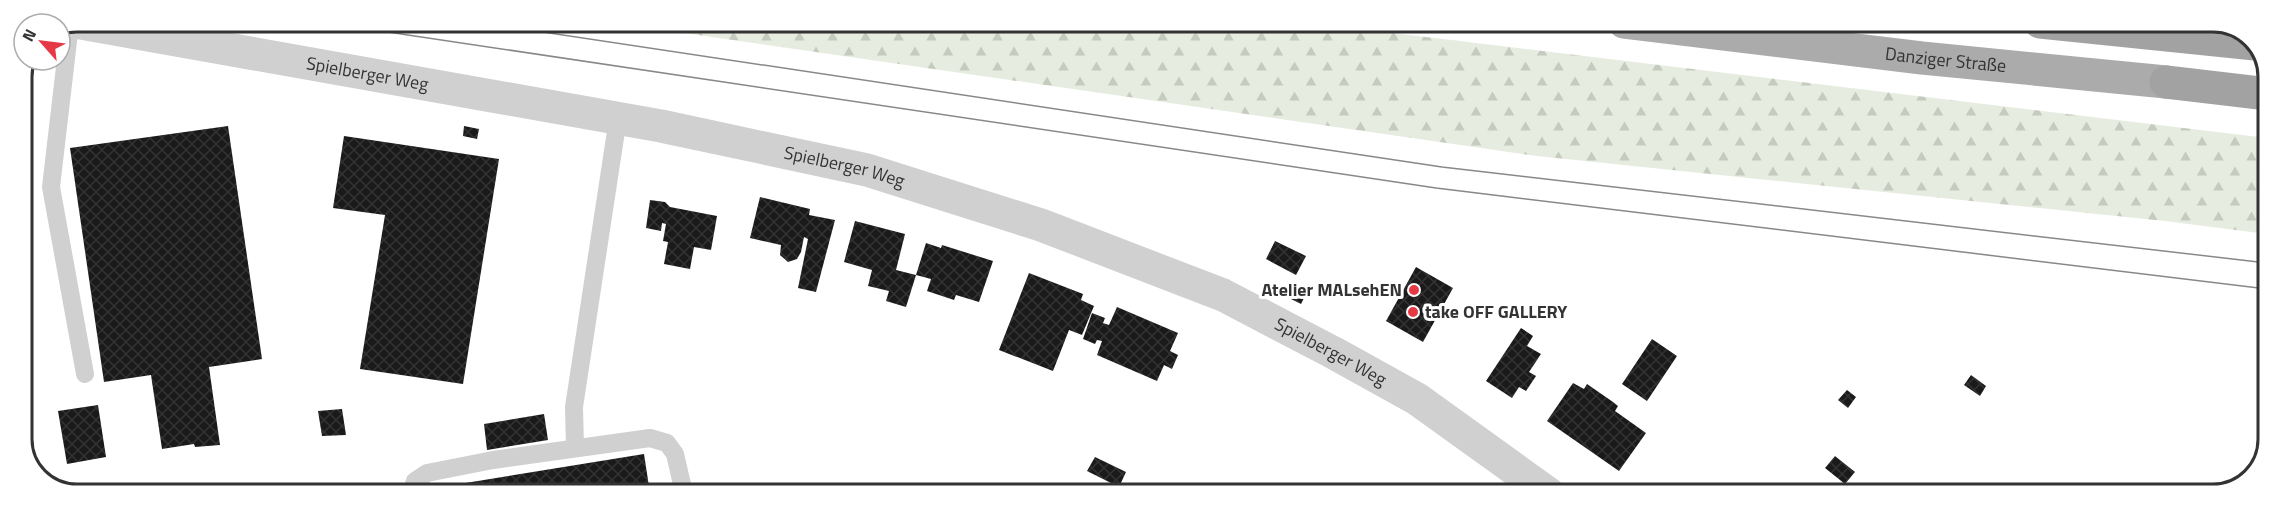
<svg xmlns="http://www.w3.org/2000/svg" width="2289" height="515" viewBox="0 0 2289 515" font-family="'Titillium Web',sans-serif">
  <defs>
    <pattern id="forest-firs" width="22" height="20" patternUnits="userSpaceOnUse" patternTransform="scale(1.5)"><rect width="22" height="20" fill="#e6ecdf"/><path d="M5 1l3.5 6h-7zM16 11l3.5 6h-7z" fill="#c6cbc0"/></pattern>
    <pattern id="building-cross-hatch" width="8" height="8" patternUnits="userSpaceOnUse" patternTransform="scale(1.5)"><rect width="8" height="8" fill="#1a1a1a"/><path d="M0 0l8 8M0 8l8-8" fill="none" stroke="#333"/></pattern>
  </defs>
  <rect width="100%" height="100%" fill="#fff"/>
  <path fill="url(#forest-firs)" d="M601,21L1301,22L2267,138V234L2165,221L1537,156Z"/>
  <path fill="url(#building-cross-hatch)" d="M228,126L262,359L209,367L220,445L195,447L194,444L162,449L151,375L104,382L70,148Z
    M464,126L479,129L477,139L463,136Z
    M344,136L499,159L463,384L360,369L385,215L333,208Z
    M760,197L810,209L809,215L835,220L816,292L798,288L808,239L804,237L801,252L797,259L788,262L780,255L781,245L750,238Z
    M650,200L665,202L670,207L717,216L711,250L694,247L690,269L664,264L668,242L663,241L666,224L662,223L661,231L646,228Z
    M855,221L905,234L896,270L916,275L906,307L886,301L889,291L868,286L872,270L844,262Z
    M1275,241L1306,256L1296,275L1266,259Z
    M926,243L941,248L942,245L993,261L979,302L956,295L954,300L927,291L931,279L916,275Z
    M1416,267L1453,288L1423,342L1386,321Z
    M1029,273L1083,294L1081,300L1094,306L1082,335L1069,330L1053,371L999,350Z
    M1291,289L1305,296L1301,304L1287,297Z
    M1117,307L1178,333L1170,351L1178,355L1172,369L1164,365L1157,381L1097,355L1102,341L1097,340L1095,344L1083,339L1092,313L1105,318L1103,323L1109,325Z
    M1521,328L1533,336L1527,346L1541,354L1529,372L1536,376L1526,391L1519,387L1512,398L1486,381Z
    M1652,339L1677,356L1647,401L1622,384Z
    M1971,375L1986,386L1980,396L1964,385Z
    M21,383L27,407L21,408Z
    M1573,383L1584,389L1587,384L1613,402L1618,406L1615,411L1646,433L1619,471L1547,421Z
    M1847,390L1856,397L1848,408L1838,400Z
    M98,405L106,457L67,464L58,411Z
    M342,409L346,435L322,436L318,411Z
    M544,414L548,440L487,450L484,424Z
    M644,454L650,493H442L441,487Z
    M1835,456L1855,472L1845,484L1825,468Z
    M1095,457L1126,472L1119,487L1087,471Z"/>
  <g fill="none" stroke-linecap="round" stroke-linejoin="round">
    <path stroke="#d0d0d0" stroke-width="18" d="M70,24L51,187L85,374
      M575,448L574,407L618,118
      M411,493L415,481L427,473L493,460L650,438L667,443L675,454L684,493"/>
    <path stroke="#d0d0d0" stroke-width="33" id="s1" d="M75,22L661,126L867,170L1041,225L1223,295L1334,353L1417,399L1549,494"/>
    <path stroke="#ababab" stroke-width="33" id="s2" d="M1624,22L1922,58L2166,82"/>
    <path stroke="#a2a2a2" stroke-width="33" d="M2040,22L2255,44
      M2166,82L2268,94"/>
    <path stroke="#888" stroke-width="1.5" d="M314,21L1436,188L2267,289
      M470,21L1442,167L2267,263"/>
  </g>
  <g fill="#e63946" stroke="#fff" stroke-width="2">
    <circle cx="1414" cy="290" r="6"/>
    <circle cx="1413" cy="312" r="6"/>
  </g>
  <g text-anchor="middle" stroke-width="6" stroke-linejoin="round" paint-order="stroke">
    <g font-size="18" fill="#333" stroke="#fff">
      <text dy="6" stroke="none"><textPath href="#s2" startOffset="324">Danziger Straße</textPath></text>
      <text dy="6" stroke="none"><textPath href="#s1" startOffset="297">Spielberger Weg</textPath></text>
      <text dy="6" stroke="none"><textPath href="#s1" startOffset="783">Spielberger Weg</textPath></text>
      <text dy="6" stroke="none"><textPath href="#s1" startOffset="1305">Spielberger Weg</textPath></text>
    </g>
    <g font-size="18" font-weight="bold" fill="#333" stroke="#fff" text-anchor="end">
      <text x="1402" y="296">Atelier MALsehEN</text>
      <text x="1425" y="318" text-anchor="start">take OFF GALLERY</text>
    </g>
  </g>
  <path d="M0 0H2289V515H0ZM77 32H2213A45 45 0 0 1 2258 77V439A45 45 0 0 1 2213 484H77A45 45 0 0 1 32 439V77A45 45 0 0 1 77 32Z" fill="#fff" fill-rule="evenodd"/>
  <path fill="none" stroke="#333" stroke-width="3" d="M77 32H2213A45 45 0 0 1 2258 77V439A45 45 0 0 1 2213 484H77A45 45 0 0 1 32 439V77A45 45 0 0 1 77 32Z"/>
  <g transform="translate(42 42) rotate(298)"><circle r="28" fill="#ffffff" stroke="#adadad" stroke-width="1.5"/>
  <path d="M0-4.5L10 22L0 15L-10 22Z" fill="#e63946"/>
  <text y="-9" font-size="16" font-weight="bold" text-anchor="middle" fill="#333333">N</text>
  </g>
</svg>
